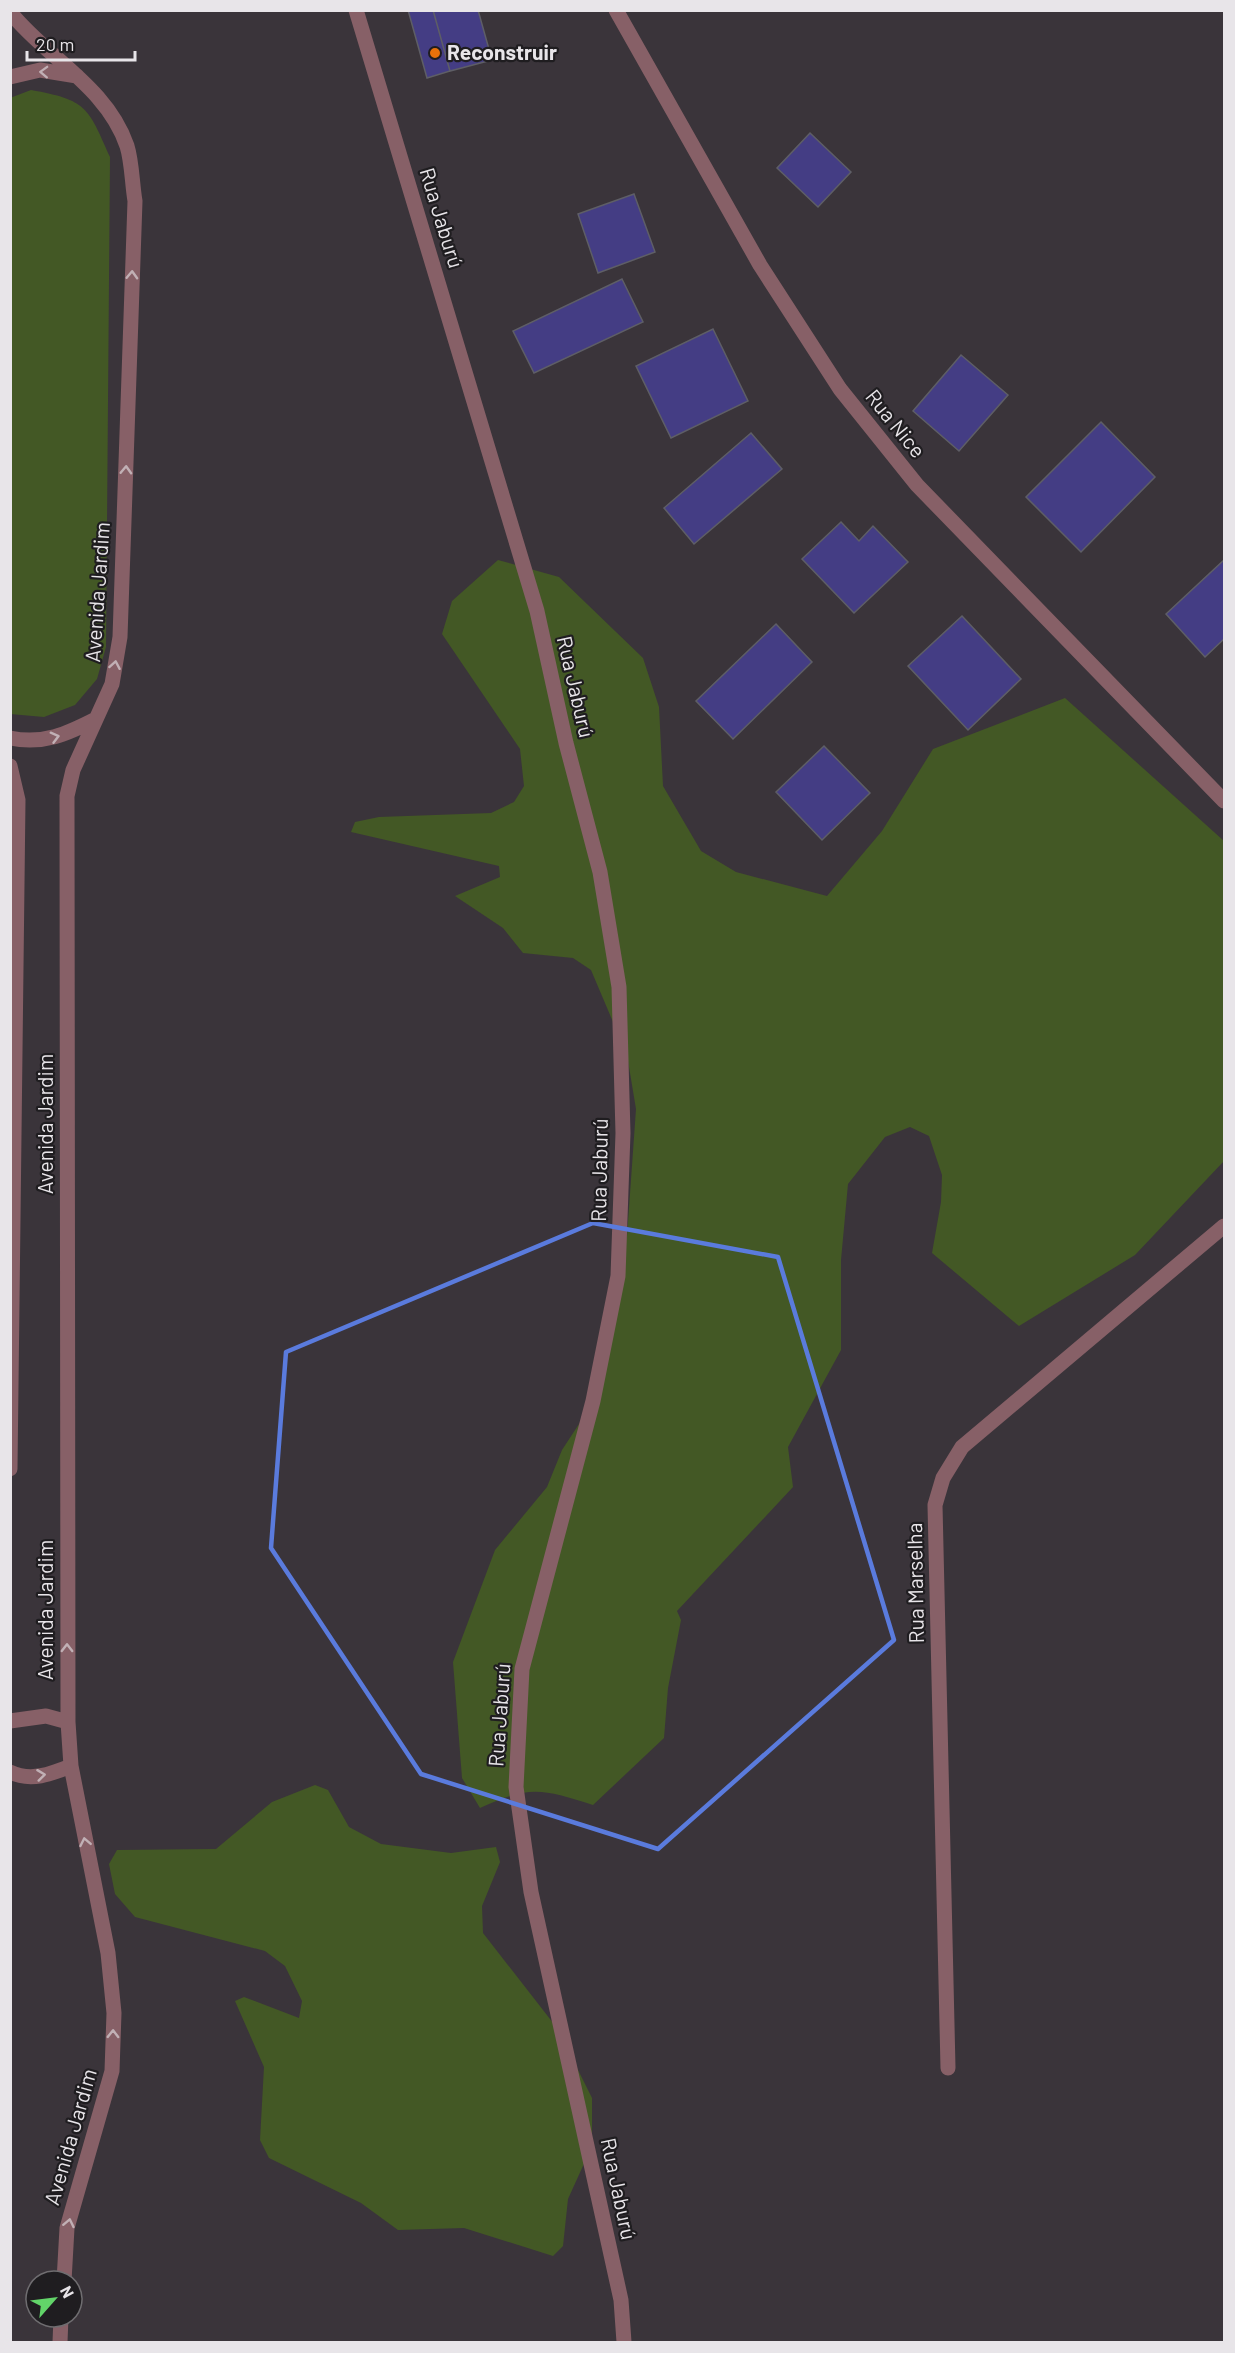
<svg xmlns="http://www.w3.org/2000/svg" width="1235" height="2353" viewBox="0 0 1235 2353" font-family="Barlow,sans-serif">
  <rect width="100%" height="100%" fill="#3a343a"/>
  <path fill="#435825" d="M31,90C87,100 88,107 110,157L106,647L97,679L75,705L44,717L10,714V98Z
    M498,560L559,577L643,658L659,707L663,786L701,851L736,872L827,896L882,831L933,749L1065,698L1224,841V1161L1135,1255L1019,1326L932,1253L941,1202L942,1175L929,1136L910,1127L885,1137L848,1184L841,1260V1350L788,1447L793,1487L677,1611L681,1620L668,1688L664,1738L593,1805C542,1789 530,1785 480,1808L462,1778L453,1662L495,1550L547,1487L562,1450L596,1398L608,1304L627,1236L636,1109L627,1055L591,970L573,958L523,953L503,928L455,896L500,877L499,866L351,832L355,822L379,817L491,813L514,802L524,786L520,749L442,634L452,601Z
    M315,1785L328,1790L349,1827L381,1844L451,1853L496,1847L500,1862L482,1906L483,1933L557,2028L592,2098V2146L568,2199L563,2246L553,2256L464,2228L398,2230L361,2203L269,2158L260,2140L264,2067L235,2001L244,1997L299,2018L302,2001L285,1966L265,1951L135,1917L115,1894L109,1864L117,1850L216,1849L272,1802Z"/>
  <path fill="#443d84" stroke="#5e5e66" stroke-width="1.5" d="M408,10H433L450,71L427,78Z
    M433,10H478L492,60L450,71Z
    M810,133L851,172L818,207L777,168Z
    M634,194L655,252L598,273L578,214Z
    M622,279L643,322L534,373L513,331Z
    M713,329L748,401L671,438L636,366Z
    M961,355L1008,395L959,451L913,411Z
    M1101,422L1155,477L1081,552L1026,497Z
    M751,433L782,469L694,544L664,508Z
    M841,522L859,541L873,526L908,562L854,613L802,559Z
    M1224,560V639L1205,657L1166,614Z
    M962,616L1021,679L968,730L908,666Z
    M776,624L812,662L733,739L696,701Z
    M824,746L870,793L822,840L776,792Z"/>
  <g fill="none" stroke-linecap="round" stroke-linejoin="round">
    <path stroke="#876067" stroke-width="15" d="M356,10L537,611L566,743L600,872L619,987L623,1133L618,1276L593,1401L522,1669L516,1787L531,1892L621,2300L624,2342
      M616,10L760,265L840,389L917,485L1224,801
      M10,12C47,58 107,87 127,146C132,162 132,183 135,201L120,637L112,684L73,770L67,796L68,1722L71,1766L108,1953L114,2013L112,2071L67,2228L64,2281
      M10,77L40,70L77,76
      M10,738C43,745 67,734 96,719
      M10,766L18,800L10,1469
      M10,1721L46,1716L68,1722
      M10,1772C31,1782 51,1774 71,1766
      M948,2068L935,1505L943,1478L962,1447L1224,1226
      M60,2342L61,2317"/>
  </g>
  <defs><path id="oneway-chevron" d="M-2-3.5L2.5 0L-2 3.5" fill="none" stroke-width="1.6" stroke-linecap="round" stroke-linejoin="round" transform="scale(1.5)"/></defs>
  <g stroke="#c1b0b5">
    <use href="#oneway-chevron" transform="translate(44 72) rotate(-178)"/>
    <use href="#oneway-chevron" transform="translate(132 275) rotate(-88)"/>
    <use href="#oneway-chevron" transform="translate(126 470) rotate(-88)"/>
    <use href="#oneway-chevron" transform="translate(115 665) rotate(-80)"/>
    <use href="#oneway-chevron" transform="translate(55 737) rotate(-15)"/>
    <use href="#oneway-chevron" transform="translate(67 1648) rotate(-90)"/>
    <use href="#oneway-chevron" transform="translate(41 1775) rotate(-7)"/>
    <use href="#oneway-chevron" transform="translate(85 1842) rotate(-101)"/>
    <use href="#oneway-chevron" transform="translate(113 2034) rotate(-89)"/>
    <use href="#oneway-chevron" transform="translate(69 2223) rotate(-78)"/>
  </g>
  <path fill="none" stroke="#5a7bdd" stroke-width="4.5" stroke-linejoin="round" d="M593,1223L778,1257L894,1640L658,1849L421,1774L271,1548L286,1352Z"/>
  <circle fill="#e8710a" stroke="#1f1d20" stroke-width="2" cx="435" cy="53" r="6"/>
  <g text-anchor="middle" stroke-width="4.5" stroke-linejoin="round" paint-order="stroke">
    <g font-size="21" font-weight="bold" fill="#e8e5e9" stroke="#1f1d20" text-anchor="start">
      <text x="447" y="60">Reconstruir</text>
    </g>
    <g font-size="21" fill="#e8e5e9" stroke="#1f1d20">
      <text transform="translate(441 218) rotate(73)" y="7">Rua Jaburú</text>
      <text transform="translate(895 424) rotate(51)" y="7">Rua Nice</text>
      <text transform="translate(98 592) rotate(-86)" y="7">Avenida Jardim</text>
      <text transform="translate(575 687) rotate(77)" y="7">Rua Jaburú</text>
      <text transform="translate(46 1124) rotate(-90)" y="7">Avenida Jardim</text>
      <text transform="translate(600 1170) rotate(-89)" y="7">Rua Jaburú</text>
      <text transform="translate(916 1583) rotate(-91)" y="7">Rua Marselha</text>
      <text transform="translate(46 1610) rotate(-90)" y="7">Avenida Jardim</text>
      <text transform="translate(500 1715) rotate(-86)" y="7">Rua Jaburú</text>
      <text transform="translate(71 2137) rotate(-74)" y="7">Avenida Jardim</text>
      <text transform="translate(618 2189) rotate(78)" y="7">Rua Jaburú</text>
    </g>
  </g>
  <rect width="1235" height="2353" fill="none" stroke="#e8e5e9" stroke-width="24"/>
  <g transform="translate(54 2299) rotate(62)"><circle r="28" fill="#1f1d20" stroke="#6f6d70" stroke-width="1.5"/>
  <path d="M0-4.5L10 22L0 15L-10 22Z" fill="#62d469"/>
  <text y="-9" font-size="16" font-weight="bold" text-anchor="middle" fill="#e8e5e9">N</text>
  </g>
  <path d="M27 51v9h108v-9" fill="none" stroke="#e8e5e9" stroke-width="3"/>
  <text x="36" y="51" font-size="18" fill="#e8e5e9" stroke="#1f1d20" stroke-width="4.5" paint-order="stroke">20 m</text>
</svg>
